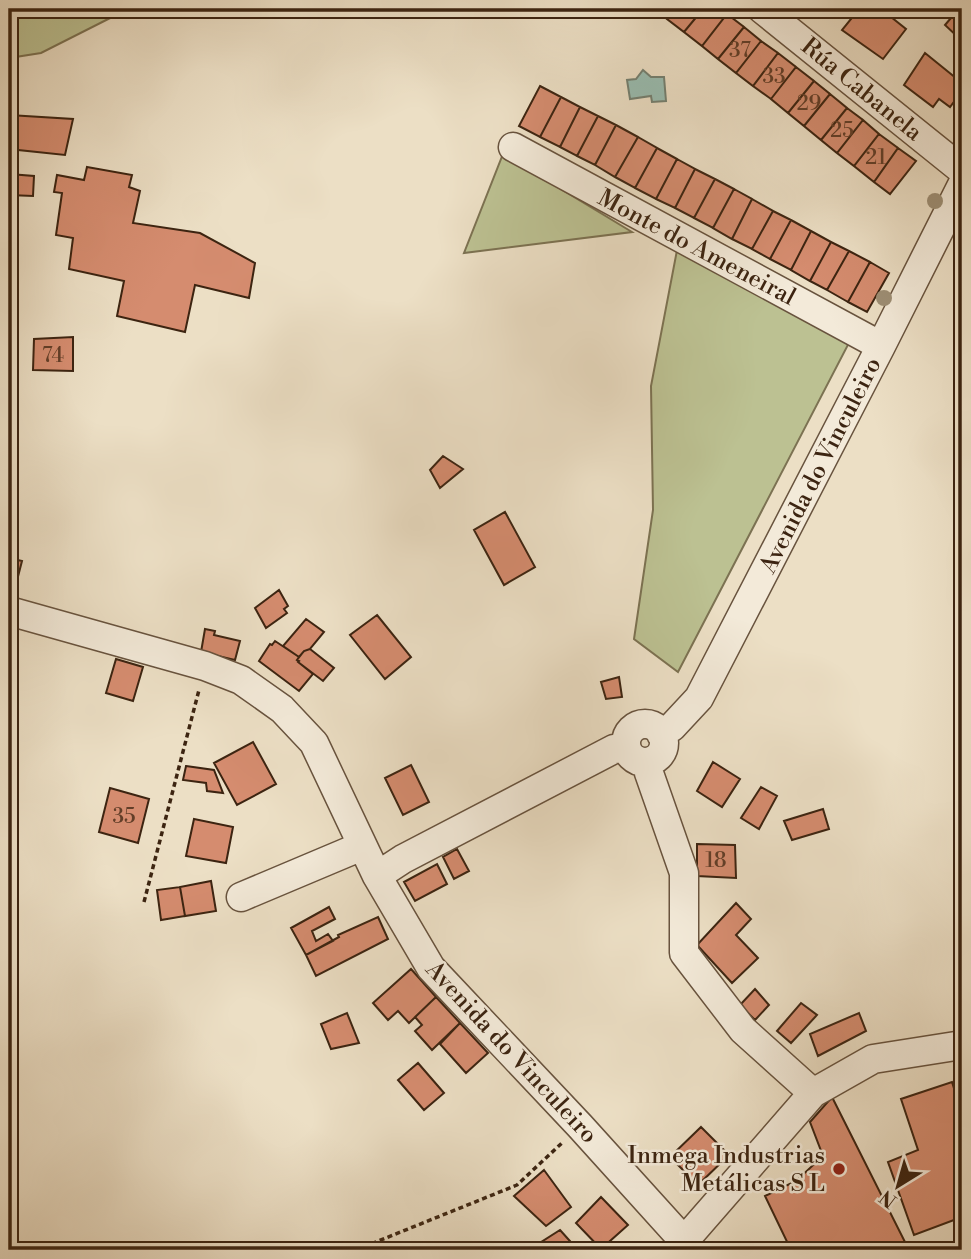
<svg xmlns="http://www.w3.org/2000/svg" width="971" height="1259" viewBox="0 0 971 1259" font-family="'Libre Bodoni',serif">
  <rect width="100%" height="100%" fill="#ecdfc5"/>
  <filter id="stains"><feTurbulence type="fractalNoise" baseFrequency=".00286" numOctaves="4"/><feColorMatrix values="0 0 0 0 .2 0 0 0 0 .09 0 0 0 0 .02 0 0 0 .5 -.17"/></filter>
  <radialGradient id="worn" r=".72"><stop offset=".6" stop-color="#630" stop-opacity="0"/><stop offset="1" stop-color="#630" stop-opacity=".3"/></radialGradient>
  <path fill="#bcc192" stroke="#7c7252" stroke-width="2" d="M9,9H128L41,53L9,58Z
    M503,154L632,232L464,253Z
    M678,245L851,339L678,672L634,639L653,510L651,386Z"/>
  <path fill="#99bdb1" stroke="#748071" stroke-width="2" d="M643,70L651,77H664L666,101L652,102L651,96L630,99L627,80L636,79Z"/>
  <path fill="#d58c6f" stroke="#3c2411" stroke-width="2" d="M675,9H703L684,32L667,19Z
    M703,9H720L727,14L702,46L684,32Z
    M859,9H870L876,14L881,9L906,29L883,59L842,30Z
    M946,9H962V41L945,25L951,18L944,11Z
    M727,14L744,27L718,59L702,46Z
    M744,27L761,41L736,73L718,59Z
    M761,41L778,53L753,86L736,73Z
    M778,53L796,67L771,99L753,86Z
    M925,53L962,83V91L950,107L939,99L933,107L904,85Z
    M796,67L814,81L788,113L771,99Z
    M814,81L830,94L804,126L788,113Z
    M540,86L561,97L540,137L519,126Z
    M830,94L847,108L821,140L804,126Z
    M561,97L580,107L560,147L540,137Z
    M580,107L598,116L577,156L560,147Z
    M847,108L863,120L837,153L821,140Z
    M9,115L73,119L65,155L9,149Z
    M598,116L616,125L595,165L577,156Z
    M863,120L879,134L854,166L837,153Z
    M616,125L638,137L615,177L595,165Z
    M879,134L898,148L874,182L854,166Z
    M638,137L657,148L635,188L615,177Z
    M657,148L677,159L656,199L635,188Z
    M898,148L916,161L890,194L874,182Z
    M677,159L695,169L675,208L656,199Z
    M87,167L132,175L129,187L140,191L133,223L200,233L255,263L249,298L195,285L185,332L117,316L124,281L69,269L73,238L56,235L62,193L54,192L57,175L84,180Z
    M695,169L715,179L694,218L675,208Z
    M9,174L34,176L33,196L9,195Z
    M715,179L734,189L713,228L694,218Z
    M734,189L752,199L732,239L713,228Z
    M752,199L773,211L752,249L732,239Z
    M773,211L791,220L770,259L752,249Z
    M791,220L811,231L791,270L770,259Z
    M811,231L831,242L810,281L791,270Z
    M831,242L849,251L827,290L810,281Z
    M849,251L870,262L848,302L827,290Z
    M870,262L889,273L867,312L848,302Z
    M73,337V371L33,370L34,339Z
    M443,456L463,469L440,488L430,470Z
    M505,512L535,567L504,585L474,530Z
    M9,558L22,561L13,596L9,594Z
    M279,590L288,606L284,609L287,613L266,628L255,608Z
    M377,615L411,657L385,679L350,635Z
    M306,619L324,632L310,649L304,651L299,657L283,646Z
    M205,629L215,631L214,635L240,641L235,660L201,652Z
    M275,641L299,657L297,660L299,661L298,662L313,674L299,691L259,661L270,644L272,645Z
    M310,649L334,668L323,681L298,662L299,661L297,660L304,651Z
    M116,659L143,667L133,701L106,693Z
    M619,677L622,697L606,699L601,682Z
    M253,742L276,784L237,805L214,763Z
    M713,762L740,779L722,807L697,791Z
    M411,765L429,802L403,815L385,778Z
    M186,766L214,770L223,793L207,791L206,783L183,780Z
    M761,787L777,796L759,829L741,818Z
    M110,788L149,799L138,843L99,832Z
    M823,809L829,829L792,840L784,821Z
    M194,819L233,827L226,863L186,856Z
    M697,844L735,845L736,878L697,876Z
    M457,849L469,871L454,879L443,857Z
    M437,864L447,884L415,901L404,882Z
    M211,881L216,911L185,916L180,887Z
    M180,887L185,916L161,920L157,890Z
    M736,903L751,919L736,935L758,958L732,983L697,945Z
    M329,907L335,919L312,931L316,941L328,934L333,941L306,955L291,928Z
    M378,917L388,939L316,976L306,955L339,937L338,935Z
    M411,969L436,997L409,1023L398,1011L388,1020L373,1003Z
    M755,989L769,1005L755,1020L740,1005Z
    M436,997L460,1023L432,1050L415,1031L422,1025L415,1017Z
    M801,1003L817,1015L791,1043L777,1031Z
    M347,1013L359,1043L331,1049L321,1024Z
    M859,1013L866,1031L818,1056L810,1034Z
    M460,1023L488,1053L466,1073L440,1044Z
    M418,1063L444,1093L424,1110L398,1080Z
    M952,1082L962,1114V1217L914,1235L888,1162L918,1150L901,1099Z
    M832,1097L906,1244L892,1250H791L765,1196L796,1181L823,1156L810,1122Z
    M701,1127L729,1155L698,1185L670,1157Z
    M544,1170L571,1207L546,1226L514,1196Z
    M601,1197L628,1225L601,1249L576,1223Z
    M560,1230L578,1250H539L535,1246Z"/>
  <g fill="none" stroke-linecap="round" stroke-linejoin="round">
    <defs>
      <path id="minor" d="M762,9L962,170
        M513,147L881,346
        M9,611L205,666L241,680L282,709L314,743L377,876L431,968L580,1126L684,1241L689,1250
        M626 743a19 19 0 1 1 38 0a19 19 0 1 1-38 0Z
        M661,734L672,727L699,698L881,346L962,185
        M648,762L649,773L684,873V953L743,1030L813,1093
        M377,876L403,859L614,749L626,748
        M241,897L362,846
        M684,1241L813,1093L873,1059L962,1045"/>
    </defs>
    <use href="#minor" stroke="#68533e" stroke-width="31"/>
    <path stroke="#3c2411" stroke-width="3.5" stroke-dasharray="5 3.5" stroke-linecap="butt" d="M144,902L199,690
      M356,1250L517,1185L563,1142"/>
    <use href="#minor" stroke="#f3ead9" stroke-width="28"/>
  </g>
  <g fill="#9d8e74">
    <circle cx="935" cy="201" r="8"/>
    <circle cx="884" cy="298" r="8"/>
  </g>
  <circle fill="#8f2418" stroke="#f3ead9" stroke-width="2.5" cx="839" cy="1169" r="7"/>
  <g text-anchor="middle" stroke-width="5" stroke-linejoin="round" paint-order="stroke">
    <g font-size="21" fill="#623e28">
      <text x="740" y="57">37</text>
      <text x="774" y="83">33</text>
      <text x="809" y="110">29</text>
      <text x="842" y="137">25</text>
      <text x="876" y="164">21</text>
      <text x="53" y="362">74</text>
      <text x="124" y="823">35</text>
      <text x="716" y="867">18</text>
    </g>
    <g font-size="24" fill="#3c2411" stroke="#f3ead9">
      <text transform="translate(862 89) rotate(39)" y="8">Rúa Cabanela</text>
      <text transform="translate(697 247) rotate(28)" y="8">Monte do Ameneiral</text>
      <text transform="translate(820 465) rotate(-63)" y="8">Avenida do Vinculeiro</text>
      <text transform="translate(512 1052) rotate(47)" y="8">Avenida do Vinculeiro</text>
    </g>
    <g font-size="24" fill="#3c2411" stroke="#f3ead9" text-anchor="end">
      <text x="825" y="1163">Inmega Industrias<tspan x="825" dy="28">Metálicas S L</tspan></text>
    </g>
  </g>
  <rect width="971" height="1259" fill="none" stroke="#ecdfc5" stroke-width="35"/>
  <rect x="10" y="10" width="950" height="1238" fill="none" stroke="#3c2411" stroke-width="3.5"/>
  <rect x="18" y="18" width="936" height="1224" fill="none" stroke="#3c2411" stroke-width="2"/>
  <g transform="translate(898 1186) rotate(217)" stroke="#f3ead9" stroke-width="5" paint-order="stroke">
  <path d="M0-5L12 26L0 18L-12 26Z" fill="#3c2411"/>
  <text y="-10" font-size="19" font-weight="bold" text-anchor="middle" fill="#3c2411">N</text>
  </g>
  <rect width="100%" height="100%" filter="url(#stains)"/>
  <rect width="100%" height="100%" fill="url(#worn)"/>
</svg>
